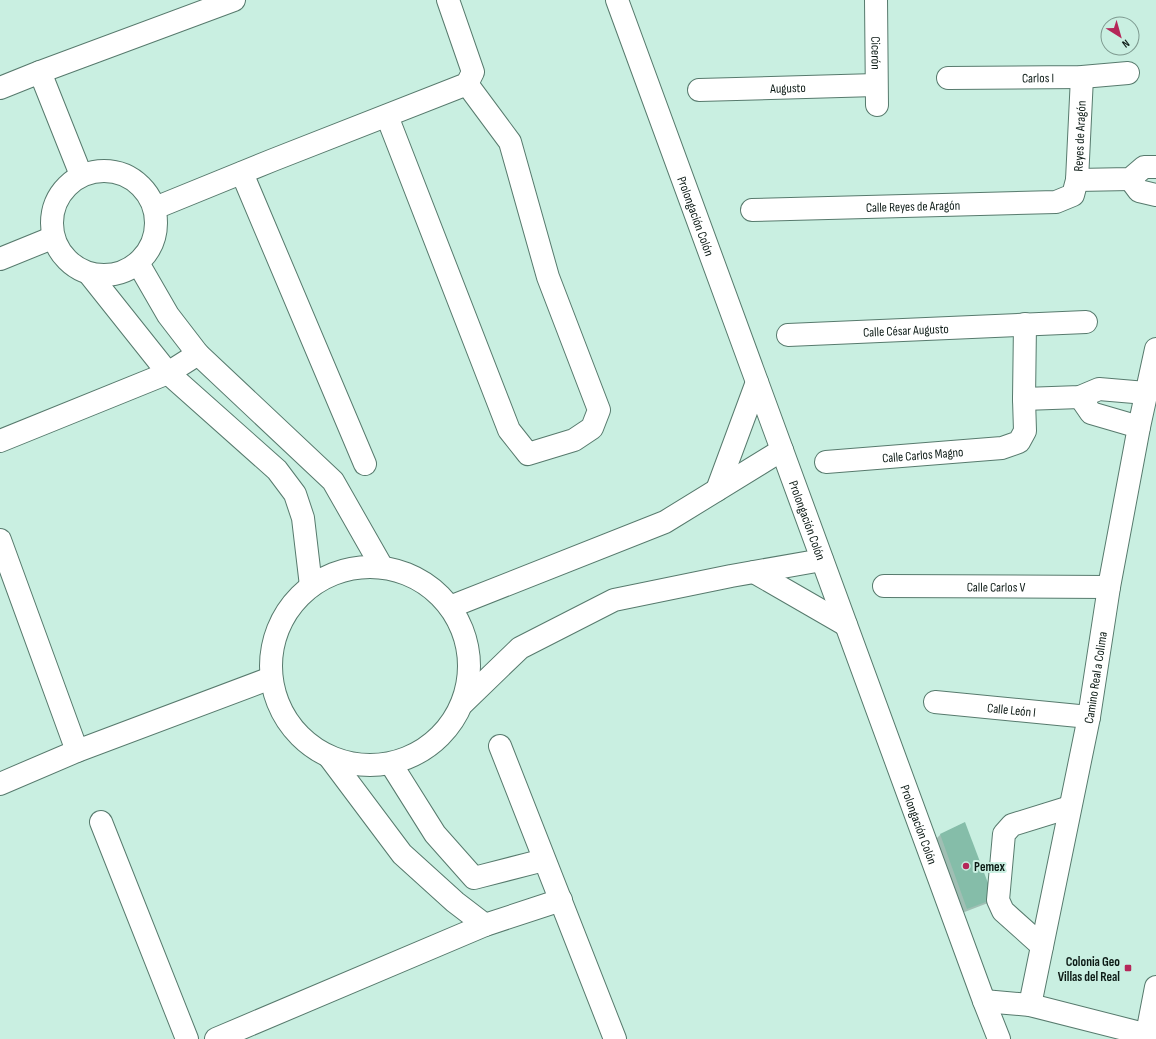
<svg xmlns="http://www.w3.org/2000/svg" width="1156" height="1039" viewBox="0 0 1156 1039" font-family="'Sofia Sans Condensed',sans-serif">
  <rect width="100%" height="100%" fill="#c9efe1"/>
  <path fill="#0003" d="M964,823L988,903L962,913L936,839L940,835Z"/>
  <path fill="#85bda9" d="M965,822L994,899L967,909L940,834Z"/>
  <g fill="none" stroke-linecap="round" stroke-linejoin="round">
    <defs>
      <g id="minor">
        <path id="s1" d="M617,0L984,1001L999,1039"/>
        <path id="s2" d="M876,0L877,105"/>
        <path d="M40,72L234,0"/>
        <path id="s3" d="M948,78L1082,77L1128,73"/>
        <path d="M0,88L40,72L81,175"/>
        <path id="s4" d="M699,90L876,85"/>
        <path d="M387,116L509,430L528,454L574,440L592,428L599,410L548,277L510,142L467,84"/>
        <circle cx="104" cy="223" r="52"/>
        <path d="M242,173L365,464"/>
        <path d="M1130,179L1139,191L1156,195"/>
        <path d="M1077,180L1130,179L1144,167H1156"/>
        <path d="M155,208L273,160L467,84L473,72L448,0"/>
        <path id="s5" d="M752,210L1056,202L1073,195L1077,180L1082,77"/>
        <path d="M0,259L52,238"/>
        <path d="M138,263L168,315L198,354L333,481L382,567"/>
        <path d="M90,275L168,373L277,470L295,494L303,518L311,586"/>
        <path id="s6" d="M788,335L1086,322"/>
        <path d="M1080,397L1091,413L1139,427"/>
        <path d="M1024,399L1080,397L1099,389L1146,393"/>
        <path d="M0,441L168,373L198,354"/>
        <path id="s7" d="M826,462L1002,448L1019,442L1025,431L1024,399L1025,324"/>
        <path d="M717,490L757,382"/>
        <path d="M0,540L77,751L271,678"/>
        <circle cx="370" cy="666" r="99"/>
        <path d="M754,572L846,625"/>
        <path id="s8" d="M884,586L1109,587"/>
        <path d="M450,607L665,522L782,450"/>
        <path id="s9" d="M935,702L1089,717"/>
        <path d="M463,703L520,648L614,600L731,576L822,560"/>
        <path d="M500,746L615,1039"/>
        <path d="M330,758L402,854L455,902L485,925"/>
        <path d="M391,764L435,834L474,878L544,860"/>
        <path d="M0,784L77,751"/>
        <path d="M101,822L187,1039"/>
        <path d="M1042,946L1003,911L998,900L1004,834L1012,825L1070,807"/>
        <path d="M984,1001L1030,1005L1156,1037"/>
        <path id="s10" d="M1030,1005L1089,717L1109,587L1139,427L1156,349"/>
        <path d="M216,1039L485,925L561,900"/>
      </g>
      <path id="major" d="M1146,1039L1156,987"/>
    </defs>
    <use href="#minor" stroke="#577a6d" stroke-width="24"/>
    <use href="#major" stroke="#577a6d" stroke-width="24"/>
    <use href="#minor" stroke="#fff" stroke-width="22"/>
    <use href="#major" stroke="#fff" stroke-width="22"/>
  </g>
  <g fill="#b52759" stroke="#c9efe1" stroke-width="1.5">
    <circle cx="966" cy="866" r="4"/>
    <rect x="1124" y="964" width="8" height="8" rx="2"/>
  </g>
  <g text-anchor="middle" stroke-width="4" stroke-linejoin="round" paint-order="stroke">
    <g font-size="13" fill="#0d1b16" stroke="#c9efe1">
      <text dy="5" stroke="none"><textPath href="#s2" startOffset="53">Cicerón</textPath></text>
      <text dy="5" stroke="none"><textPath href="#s3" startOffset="90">Carlos I</textPath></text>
      <text dy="5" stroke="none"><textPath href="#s4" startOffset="89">Augusto</textPath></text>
      <text dy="5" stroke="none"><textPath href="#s5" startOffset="382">Reyes de Aragón</textPath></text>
      <text dy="5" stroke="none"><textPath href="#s5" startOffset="161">Calle Reyes de Aragón</textPath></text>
      <text dy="5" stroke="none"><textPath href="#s1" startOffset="230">Prolongación Colón</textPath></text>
      <text dy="5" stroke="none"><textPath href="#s6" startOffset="118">Calle César Augusto</textPath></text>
      <text dy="5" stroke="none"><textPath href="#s7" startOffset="97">Calle Carlos Magno</textPath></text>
      <text dy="5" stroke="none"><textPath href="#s1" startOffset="554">Prolongación Colón</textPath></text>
      <text dy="5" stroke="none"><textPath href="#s8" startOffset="112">Calle Carlos V</textPath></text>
      <text dy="5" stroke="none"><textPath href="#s10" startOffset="334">Camino Real a Colima</textPath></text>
      <text dy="5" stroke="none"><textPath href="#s9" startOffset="77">Calle León I</textPath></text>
      <text dy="5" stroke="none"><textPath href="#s1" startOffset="878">Prolongación Colón</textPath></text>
    </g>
    <g font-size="13" font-weight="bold" fill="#0d1b16" stroke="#c9efe1" text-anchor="start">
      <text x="974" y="871">Pemex</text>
      <text x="1120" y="966" text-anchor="end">Colonia Geo<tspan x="1120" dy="15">Villas del Real</tspan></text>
    </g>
  </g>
  <g transform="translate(1120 36) rotate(143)"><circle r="19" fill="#c9efe1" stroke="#7e9a90"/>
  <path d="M0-3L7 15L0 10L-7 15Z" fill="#b52759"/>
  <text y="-6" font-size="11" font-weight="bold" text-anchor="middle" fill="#0d1b16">N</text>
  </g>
</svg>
